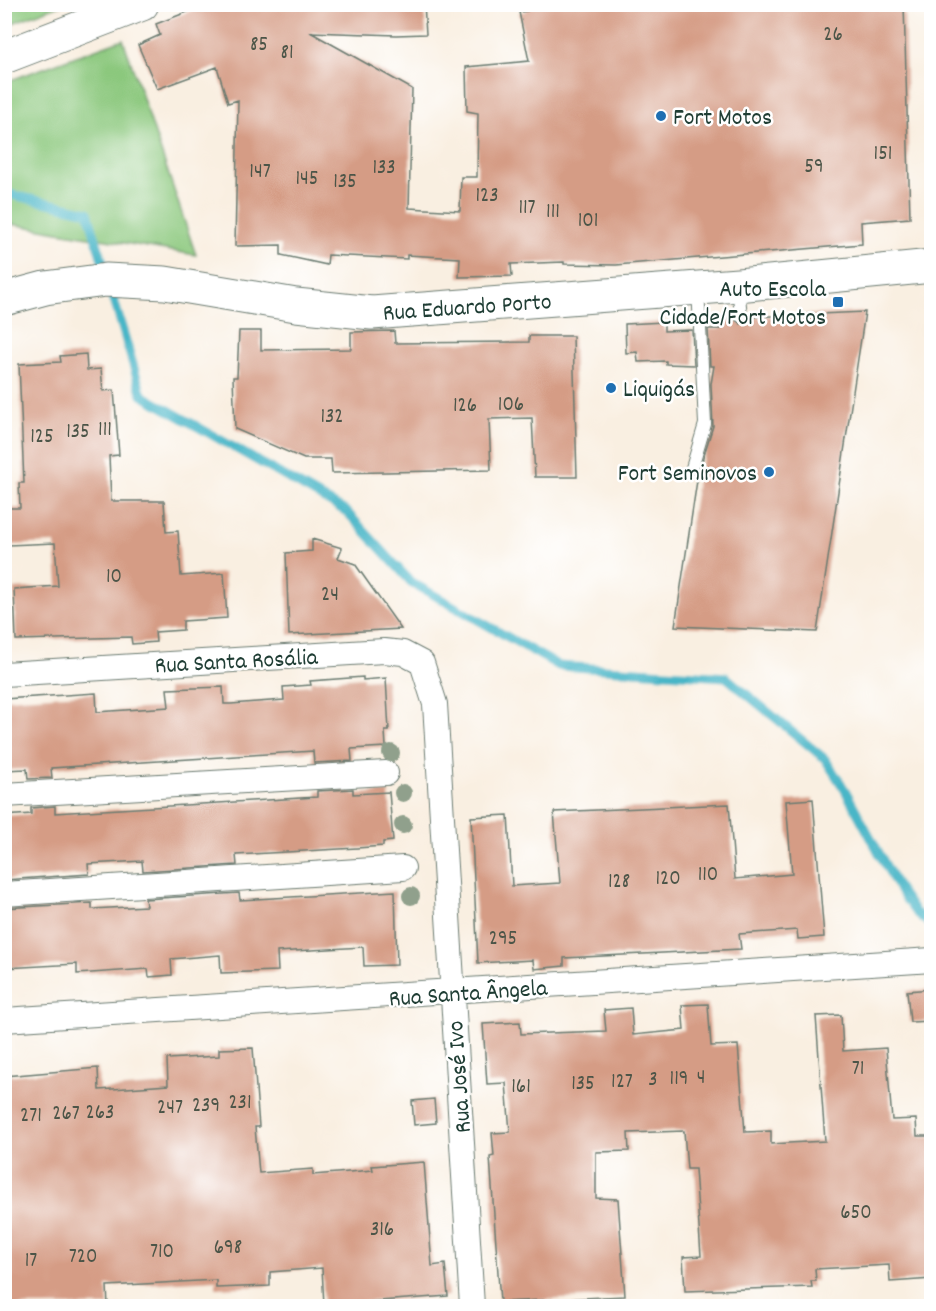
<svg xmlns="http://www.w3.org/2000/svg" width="936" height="1311" viewBox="0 0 936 1311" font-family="Dekko,sans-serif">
  <rect width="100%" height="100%" fill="#fff"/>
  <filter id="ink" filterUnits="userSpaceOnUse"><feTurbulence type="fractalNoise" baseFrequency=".0167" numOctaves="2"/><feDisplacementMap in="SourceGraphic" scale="12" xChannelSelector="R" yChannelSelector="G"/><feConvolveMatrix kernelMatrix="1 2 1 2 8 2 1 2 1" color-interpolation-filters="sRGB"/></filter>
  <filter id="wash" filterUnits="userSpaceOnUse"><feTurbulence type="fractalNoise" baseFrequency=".008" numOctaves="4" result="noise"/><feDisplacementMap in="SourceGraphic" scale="24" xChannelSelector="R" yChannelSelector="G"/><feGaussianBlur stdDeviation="1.35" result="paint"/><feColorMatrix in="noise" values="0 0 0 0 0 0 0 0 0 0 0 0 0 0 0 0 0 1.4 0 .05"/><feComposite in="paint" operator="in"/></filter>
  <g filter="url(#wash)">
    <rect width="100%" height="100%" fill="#f9efe1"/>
    <path fill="#8bc87d" stroke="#558258" stroke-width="1.5" d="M5,4H60V5L5,26Z
      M123,39L196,255L5,223V82Z"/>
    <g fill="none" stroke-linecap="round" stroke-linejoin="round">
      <path stroke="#4ab6c7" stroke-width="9" d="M4,193L88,212L142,395L347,512L411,582L559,666L726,677L825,759L845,790L898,888L915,912L932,926"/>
    </g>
    <g id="blocks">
      <path fill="#d59c85" d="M208,4H424L426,34L396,35L310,32L412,89L409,208L460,211L461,177H477L478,113L467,111L466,67L529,61L519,12L527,11L525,4H904L910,218L861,222L862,244L616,265L564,264V262L511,264L512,276L459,277L460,258L407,255V259L328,255L327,265L281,255V245L235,246L238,100L228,103L217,67L157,89L138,45L160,35L156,24Z
        M865,312L817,632L675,626L698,474L713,426L711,384L714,366H710L708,329H720L721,319L733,318L741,324L749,317Z
        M664,322V331L692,330L694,365L666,364V361L638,362L637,352L626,353L625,324Z
        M239,331H261V350L351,349V332L394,331L395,343L529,342V336H573L577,477H535L532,418L489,419L491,470L332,473L331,459H304L235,429L233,377H237Z
        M86,354L87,370L101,369L103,391L114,390L119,455L109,456L111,501H164L166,532L178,531L181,576L224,573L227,618L183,621V630L155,632L156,642L132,644L131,637L16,640L14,589L58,586L55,543L8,545L6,508H20L19,483H24L19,364L61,362L60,356Z
        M312,539L342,548L338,558L355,564L401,629L289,635L286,553L312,551Z
        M363,677V680L386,678L389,731H385L386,747L351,749L352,761L314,763L313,751L51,768L52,778L28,779L27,769L4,770V699L96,693L97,712L169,707L167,689L223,687L224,704H231L284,700L283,687L311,685L310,681Z
        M353,789V794L389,792L393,841L383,842V846L357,848L236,855L237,865L143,871L142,861L88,864L89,874L4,880V816L31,814V808L55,806V813L317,797V791Z
        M813,799L824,937L798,939L797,930L739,934L741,949L564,958V966L534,969L533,960L478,963L471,817L508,815L512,886L560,883L554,812L729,804L735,879L792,874L786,801Z
        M395,891L397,965L364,966L363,947L277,952L278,971L221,973L220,955L171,959L172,975L149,977L148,969L77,974V964L5,968L4,908L92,903V909L146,906L145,899L239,893L240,900Z
        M932,989V1021L910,1022L907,991Z
        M708,1004L711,1046L738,1045L745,1132L771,1131V1144L825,1141L816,1016L841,1015L843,1051L886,1048L892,1120L916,1119L917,1136H932V1279L890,1282L889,1265L815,1269L816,1281H811L812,1287L685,1291L683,1257L701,1256L695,1169H687L684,1131L628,1133L629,1151L596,1152V1198L618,1199L625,1296L500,1302L490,1157L494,1156L492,1133L510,1132L506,1083L487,1084L483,1024L520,1022L521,1034L606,1031L604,1010L631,1008L633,1035L684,1030L682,1005Z
        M253,1048L259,1127H255L259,1173L313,1169V1175L373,1170L372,1166L424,1162L432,1266L445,1264L448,1296L324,1305L322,1268L270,1272V1286L216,1288V1280L107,1286L108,1306H7L4,1076L98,1068L99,1090L168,1085L167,1059L219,1056V1049Z
        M434,1099L436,1123L414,1125L412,1101Z"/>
    </g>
  </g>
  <g filter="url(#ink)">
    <use href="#blocks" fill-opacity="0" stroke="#6b7b71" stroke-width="1.5"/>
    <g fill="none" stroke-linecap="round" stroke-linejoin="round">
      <defs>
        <path id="service" d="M738,286L741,316
          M692,468L705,424L698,289"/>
        <path id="minor" d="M4,674L384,651L403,653L422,663L435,704L472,1306
          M4,795L386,773
          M4,894L403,868
          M4,1020L932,960"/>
        <path id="primary" d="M4,57L142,4
          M4,299L45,288L106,280L165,283L296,305L372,313L738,285L932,266"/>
      </defs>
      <use href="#service" stroke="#6b7b71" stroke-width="14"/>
      <use href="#minor" stroke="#6b7b71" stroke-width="26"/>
      <use href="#primary" stroke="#6b7b71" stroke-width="35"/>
      <use href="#service" stroke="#fff" stroke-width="12"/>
      <use href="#minor" stroke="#fff" stroke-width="24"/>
      <use href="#primary" stroke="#fff" stroke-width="33"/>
    </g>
    <g fill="#90a08c">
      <circle cx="391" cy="753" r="9"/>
      <circle cx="403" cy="793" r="9"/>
      <circle cx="403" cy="825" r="9"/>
      <circle cx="411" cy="896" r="9"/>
    </g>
  </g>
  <g fill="#1f6fb2" stroke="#fff" stroke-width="2">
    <circle cx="661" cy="116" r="6"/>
    <rect x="832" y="296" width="12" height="12" rx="3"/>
    <circle cx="611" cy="388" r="6"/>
    <circle cx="769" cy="472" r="6"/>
  </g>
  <g text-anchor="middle" stroke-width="5" stroke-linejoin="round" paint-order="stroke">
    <g font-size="21" fill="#4c5548">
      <text x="833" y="40">26</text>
      <text x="259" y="50">85</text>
      <text x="287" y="58">81</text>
      <text x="883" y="159">151</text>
      <text x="814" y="172">59</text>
      <text x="384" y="173">133</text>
      <text x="260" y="177">147</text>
      <text x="307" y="184">145</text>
      <text x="345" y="187">135</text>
      <text x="487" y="201">123</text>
      <text x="527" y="213">117</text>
      <text x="553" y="217">111</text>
      <text x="588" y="226">101</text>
      <text x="511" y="410">106</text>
      <text x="465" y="411">126</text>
      <text x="332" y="422">132</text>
      <text x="105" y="435">111</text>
      <text x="78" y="437">135</text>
      <text x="42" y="442">125</text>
      <text x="114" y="582">10</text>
      <text x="330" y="600">24</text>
      <text x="708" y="880">110</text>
      <text x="668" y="884">120</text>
      <text x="619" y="887">128</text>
      <text x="503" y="944">295</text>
      <text x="858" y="1074">71</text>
      <text x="701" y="1083">4</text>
      <text x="679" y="1084">119</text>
      <text x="653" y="1085">3</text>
      <text x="622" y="1087">127</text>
      <text x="583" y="1089">135</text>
      <text x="521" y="1092">161</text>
      <text x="240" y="1108">231</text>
      <text x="206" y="1111">239</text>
      <text x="170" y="1113">247</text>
      <text x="100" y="1118">263</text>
      <text x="66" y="1119">267</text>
      <text x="31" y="1121">271</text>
      <text x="856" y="1218">650</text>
      <text x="382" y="1235">316</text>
      <text x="228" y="1253">698</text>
      <text x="162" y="1257">710</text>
      <text x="83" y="1262">720</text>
      <text x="31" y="1266">17</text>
    </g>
    <g font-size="24" fill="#1f3d34" stroke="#fff" text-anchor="start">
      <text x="673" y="124">Fort Motos</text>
      <text x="826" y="296" text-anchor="end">Auto Escola<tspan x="826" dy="28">Cidade/Fort Motos</tspan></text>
      <text x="623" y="396">Liquigás</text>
      <text x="757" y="480" text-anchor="end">Fort Seminovos</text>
    </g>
    <g font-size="24" fill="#1f3d34" stroke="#fff">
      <text transform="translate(467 306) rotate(-4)" y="8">Rua Eduardo Porto</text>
      <text transform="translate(236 660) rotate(-3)" y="8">Rua Santa Rosália</text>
      <text transform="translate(468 992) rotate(-4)" y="8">Rua Santa Ângela</text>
      <text transform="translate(458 1077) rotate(-94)" y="8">Rua José Ivo</text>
    </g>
  </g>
  <rect width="936" height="1311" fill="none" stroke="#fff" stroke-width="24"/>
</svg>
